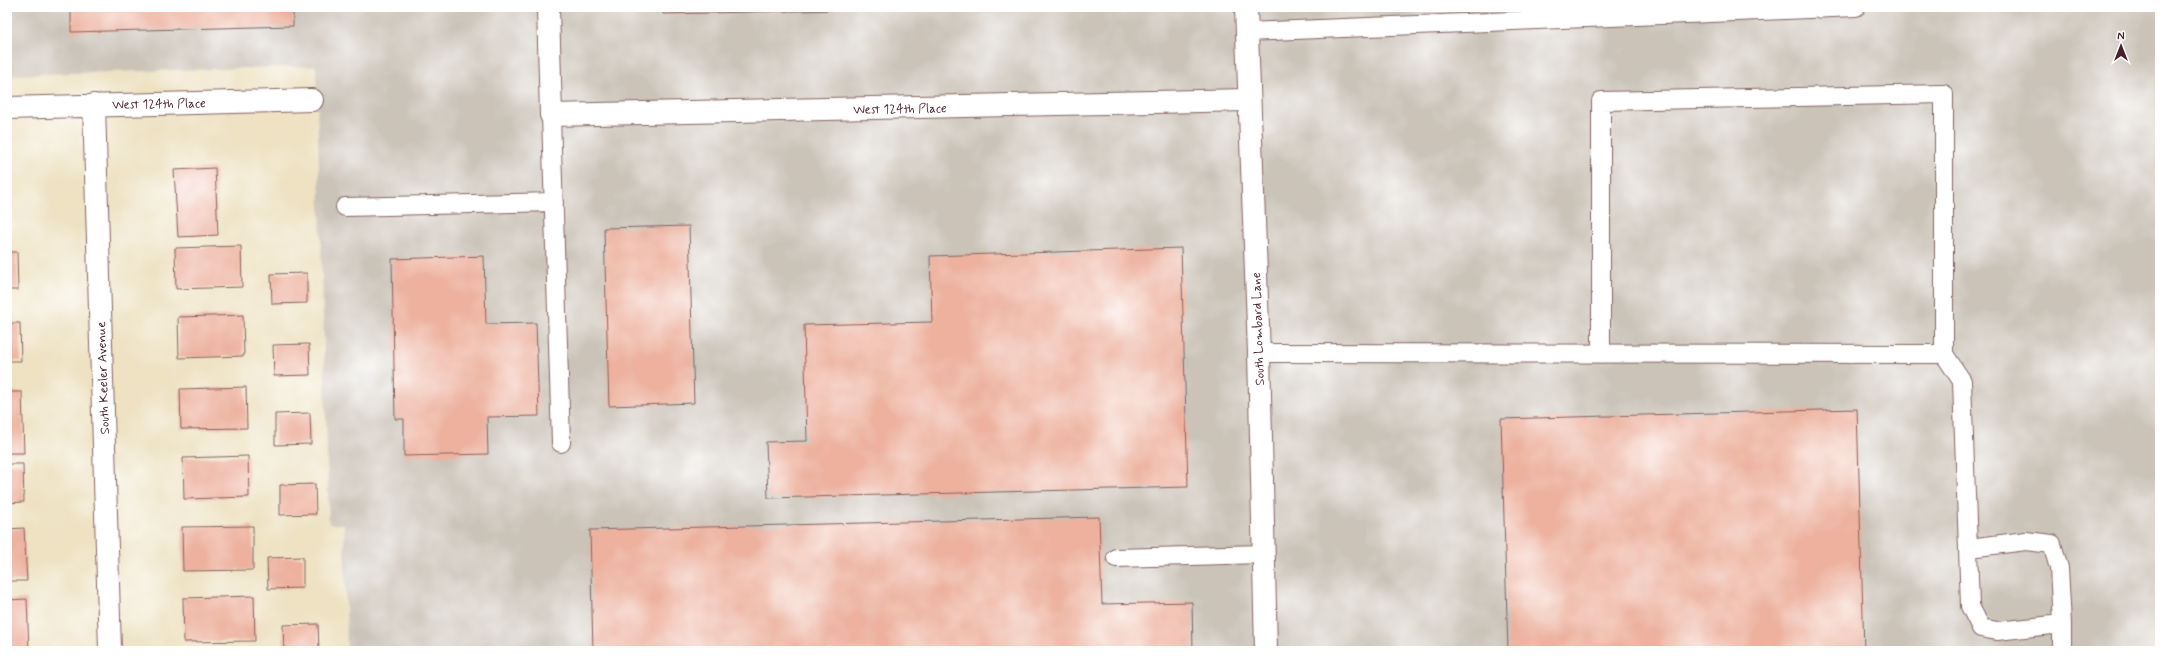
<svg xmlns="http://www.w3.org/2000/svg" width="2167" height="658" viewBox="0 0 2167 658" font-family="Mynerve,sans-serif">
  <rect width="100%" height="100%" fill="#fff"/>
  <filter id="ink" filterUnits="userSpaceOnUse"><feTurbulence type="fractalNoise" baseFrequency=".025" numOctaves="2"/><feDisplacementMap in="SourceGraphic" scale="8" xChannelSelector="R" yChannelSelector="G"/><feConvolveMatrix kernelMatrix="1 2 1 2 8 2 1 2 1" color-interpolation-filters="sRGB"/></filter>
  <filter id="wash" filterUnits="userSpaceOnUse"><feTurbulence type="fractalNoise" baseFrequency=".012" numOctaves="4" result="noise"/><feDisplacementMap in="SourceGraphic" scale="16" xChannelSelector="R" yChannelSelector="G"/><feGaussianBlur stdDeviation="0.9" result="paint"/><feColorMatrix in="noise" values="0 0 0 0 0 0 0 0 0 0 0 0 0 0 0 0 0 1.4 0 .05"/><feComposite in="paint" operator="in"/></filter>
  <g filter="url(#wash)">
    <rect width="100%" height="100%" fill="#eee2c3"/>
    <path fill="#cbc3b8" d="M7,7H2160V651H347L344,524H329L316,66L7,75Z"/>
    <g id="blocks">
      <path fill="#edb19e" d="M71,7H293V26L71,32Z
        M663,7H840V10L663,14Z
        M215,168L218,235L178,237L174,170Z
        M689,226L694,403L609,406L604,228Z
        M241,246L242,287L176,289L175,248Z
        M1181,248L1188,487L768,498L766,442L807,441L804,325L932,322L930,256Z
        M7,252H17L18,290H7Z
        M484,256L486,324L536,323L539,416L487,417L488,454L404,456V419H395L392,259Z
        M307,273V303L272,304L271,274Z
        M243,315L244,356L179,358L178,317Z
        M7,323H20L21,361H7Z
        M309,344L310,375L274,376L273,345Z
        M246,387L247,428L181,429L180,389Z
        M7,392H22L24,453H7Z
        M1857,409L1864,651H1508L1501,419Z
        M310,413L311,444L275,445V414Z
        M248,456L249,497L184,499L183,458Z
        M7,464H23L24,502L7,503Z
        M315,484L316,514L280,515V485Z
        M1099,517L1102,604L1192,602L1193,651H593L590,530Z
        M253,526V570L183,571L182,527Z
        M24,528L27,581H7V529Z
        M303,557V588L268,589L267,558Z
        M254,596L255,641L184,642L183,598Z
        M27,599L29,651H7V600Z
        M318,624L319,651H284L283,625Z"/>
    </g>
  </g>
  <g filter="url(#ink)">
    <use href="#blocks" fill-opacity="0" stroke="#836360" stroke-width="1"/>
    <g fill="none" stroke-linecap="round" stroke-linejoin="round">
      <defs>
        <path id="service" d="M1246,32L1856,7
          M551,115L561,443
          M345,207L554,202
          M1259,353L1944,354V94L1601,101V354
          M1944,354L1962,381L1970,606L1981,628L1997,631L2062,624V651
          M1969,548L2026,541L2052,544L2059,568L2062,624
          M1116,558L1263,554"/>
        <path id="minor" d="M548,7L551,115L1248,100
          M1246,7L1259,353L1266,651
          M94,105L110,651
          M7,108L312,100"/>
      </defs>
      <use href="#service" stroke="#836360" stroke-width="20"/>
      <use href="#minor" stroke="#836360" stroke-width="24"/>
      <use href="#service" stroke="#fff" stroke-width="18"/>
      <use href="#minor" stroke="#fff" stroke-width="22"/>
    </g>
  </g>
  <g text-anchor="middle" stroke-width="3.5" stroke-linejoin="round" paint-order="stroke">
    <g font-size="13" fill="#4a1f2b" stroke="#fff">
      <text transform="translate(159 103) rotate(-1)" y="5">West 124th Place</text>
      <text transform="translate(900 108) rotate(-1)" y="5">West 124th Place</text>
      <text transform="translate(1257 329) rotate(-92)" y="5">South Lombard Lane</text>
      <text transform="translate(102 378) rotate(-92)" y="5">South Keeler Avenue</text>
    </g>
  </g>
  <rect width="2167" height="658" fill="none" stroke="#fff" stroke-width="24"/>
  <g transform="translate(2121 46)" stroke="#ffffff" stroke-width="3" paint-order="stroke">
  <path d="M0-3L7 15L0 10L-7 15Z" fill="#4a1f2b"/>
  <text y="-6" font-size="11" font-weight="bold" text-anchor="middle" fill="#4a1f2b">N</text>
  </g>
</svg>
